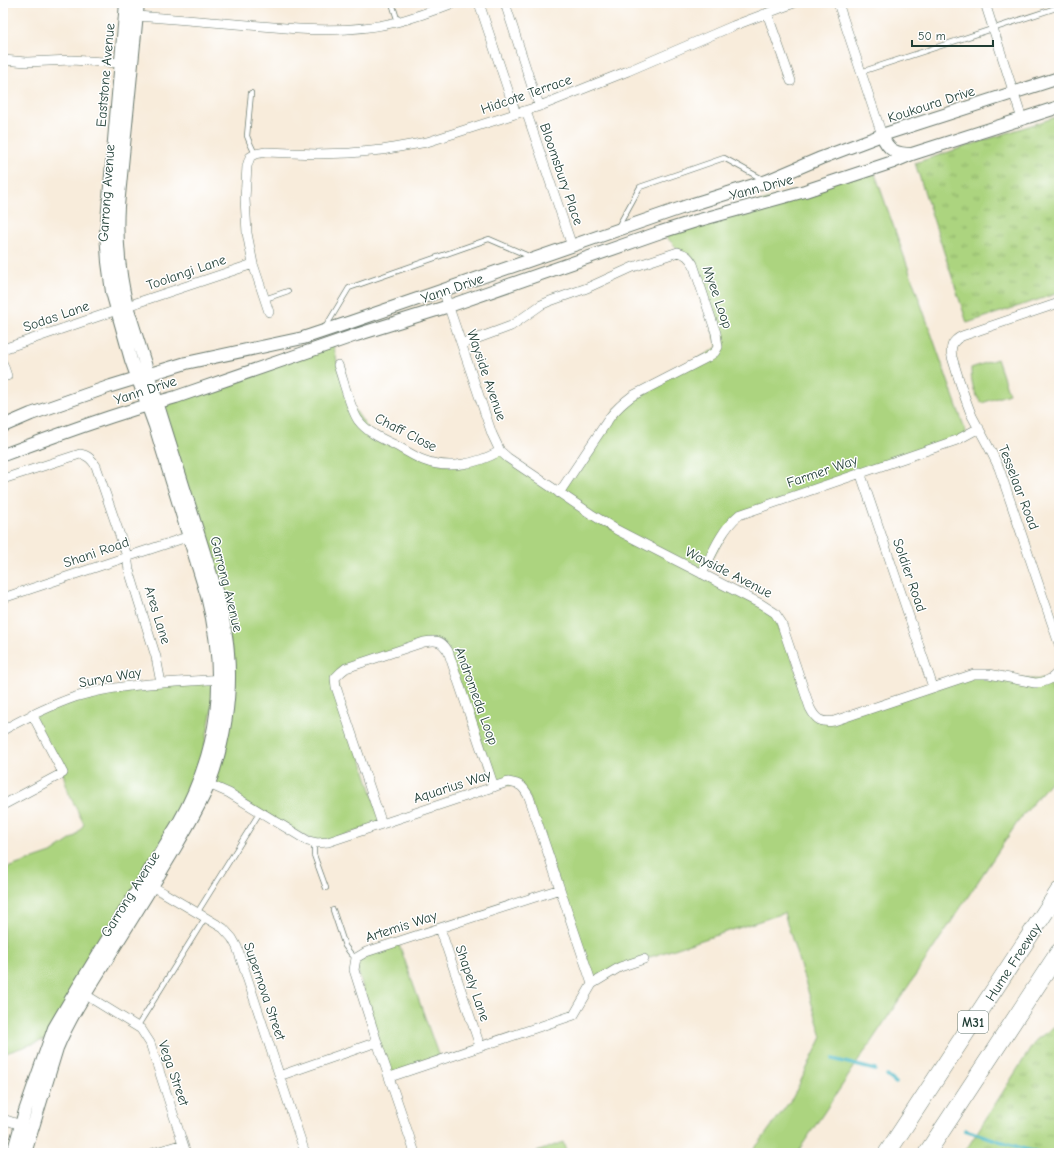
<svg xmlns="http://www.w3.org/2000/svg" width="1062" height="1156" viewBox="0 0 1062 1156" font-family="'Comic Neue',sans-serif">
  <defs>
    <pattern id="grass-tufts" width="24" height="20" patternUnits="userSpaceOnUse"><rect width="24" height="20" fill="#acd47f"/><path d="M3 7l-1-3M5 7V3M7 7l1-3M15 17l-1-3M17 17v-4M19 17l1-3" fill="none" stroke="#8bad69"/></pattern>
  </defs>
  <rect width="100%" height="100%" fill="#fff"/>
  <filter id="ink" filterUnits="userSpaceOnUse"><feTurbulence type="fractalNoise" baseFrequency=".025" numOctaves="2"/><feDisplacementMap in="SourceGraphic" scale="8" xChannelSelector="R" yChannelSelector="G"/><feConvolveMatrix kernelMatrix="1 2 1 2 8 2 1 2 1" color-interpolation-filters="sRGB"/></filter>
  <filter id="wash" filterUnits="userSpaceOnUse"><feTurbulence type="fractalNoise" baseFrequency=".012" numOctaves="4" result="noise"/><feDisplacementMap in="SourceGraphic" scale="16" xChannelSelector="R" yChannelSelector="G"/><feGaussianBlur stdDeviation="0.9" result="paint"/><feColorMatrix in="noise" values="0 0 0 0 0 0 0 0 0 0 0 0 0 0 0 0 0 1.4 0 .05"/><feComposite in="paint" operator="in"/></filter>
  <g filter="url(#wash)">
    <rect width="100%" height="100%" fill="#f8ecdb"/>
    <path fill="url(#grass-tufts)" stroke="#66885a" d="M1059,116V293L967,323L915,163Z
      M1059,1023V1153H964L1036,1040Z"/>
    <path fill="#acd47f" stroke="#66885a" d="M873,168L967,435L739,515L702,574L775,613L810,708L822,721L965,676L1049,680L1059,711V771L1017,823L797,1153H749L759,1143L793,1097L822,1037L784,913L644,959L592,984L529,797L518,784L494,787L448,651L439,641L346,668L335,678L382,824L317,843L209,784L229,679L157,402L333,343L338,365L353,407L370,432L445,465L500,451L559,493L616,409L718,347L693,264L661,232Z
      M997,359L1009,394L982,403C973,394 971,380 971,368Z
      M218,679L197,785L50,1038L3,1054V862L7,868L51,853L76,836L84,824L68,792L63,773L32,714L76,697Z
      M398,941L440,1060L390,1077L355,962Z
      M563,1142L567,1153H534Z"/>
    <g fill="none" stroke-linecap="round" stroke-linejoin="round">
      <path stroke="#4cb9c6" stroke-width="3.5" d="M833,1059L875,1070
        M887,1076L896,1083
        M965,1130L1037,1153"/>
    </g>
  </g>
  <g filter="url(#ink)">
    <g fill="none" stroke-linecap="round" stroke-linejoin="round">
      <defs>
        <path id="service" d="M392,3L398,22
          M861,72L1059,7
          M251,93L247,136L249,141L255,154
          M618,227L640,187L724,158L764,180
          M265,299L288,291
          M325,328L349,288L489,239L531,257
          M314,842V855L326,888
          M333,910L345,946L351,954L356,958
          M197,913L260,812
          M137,1027L205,918"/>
        <path id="minor" d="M479,3L516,114
          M505,3L534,93L540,106
          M838,3L882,135
          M985,3L1022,119
          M767,13L791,81
          M137,16L298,29C332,31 365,30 397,22C416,17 435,10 453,3
          M3,60L27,62L71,60L121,63
          M526,111L572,246
          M443,290L492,434L500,451L508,458L591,514L617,530L761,604L775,613L781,622L810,708C816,720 821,723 834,721L974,674H989L1035,683C1044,683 1054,679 1059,670
          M1059,303L962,336C952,341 950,347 952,357C958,377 964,397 972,416C981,433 991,450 999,468L1059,644
          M127,306L253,264
          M269,312L253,264L247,233L245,199L247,166L250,157L255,154L266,152L317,154L350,153L382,150L427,142L540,106L628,71L733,26L794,3
          M462,344L503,329L511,326L541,305L550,301L587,288L633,267L678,252C686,254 689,257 693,264L716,333L718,347L715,352L708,357L632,396C624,402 617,408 610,417L559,493
          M3,349L117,310
          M3,364L7,376
          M338,365C343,379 350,408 358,420C367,432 380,438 393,444C403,449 413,456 423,460C448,470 477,464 500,451
          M860,472L933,687
          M3,479L80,454C88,455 92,460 96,466L127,556L129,570L156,657L161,683
          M702,574C712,554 721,530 739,515L957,440L979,428
          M3,598L193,535
          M3,730C27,717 49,706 75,697C108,687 143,684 177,682C193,681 208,680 223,679
          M204,782L229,793L308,841L317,843L328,842L508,782C521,784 523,786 529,797L592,984
          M3,805L63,773L32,714
          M382,824L336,687L335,678L341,672L346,668L424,642C437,640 441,640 448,651L494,787
          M148,884L164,893L223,928L232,938L237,947L305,1153
          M440,928L480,1046
          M81,992L141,1029L150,1043L186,1153
          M279,1076L377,1042
          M390,1077L574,1015L592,984L620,967L644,959
          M3,1119L21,1125
          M153,1153L183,1144
          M415,1153L377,1042L354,970L356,958L366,952L560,889"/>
        <path id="tertiary" d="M882,135C888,151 896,154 912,154L1059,107
          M3,426L31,414L111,386L186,363L303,338L351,322L690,205L767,181L821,158L882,135L1059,78
          M3,455C60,434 117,413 176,397L356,335L449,306L661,232L696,221L805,191L893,162L912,154
          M13,1153L25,1111L54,1028L77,989L178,824C220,750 228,678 207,596L155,426L131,360L117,310L112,292L108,262L106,232L126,3
          M25,1153L57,1048C70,1017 89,988 107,959C128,925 149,892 169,858C183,834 198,810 209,784C224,744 232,696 228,653C227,634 222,615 218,597L127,306C119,273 116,240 118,206L138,3"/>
        <path id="motorway" d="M887,1153L1059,891
          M927,1153L1059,952"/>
      </defs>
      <use href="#service" stroke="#6b7a6e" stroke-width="6"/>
      <use href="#minor" stroke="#6b7a6e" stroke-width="10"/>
      <use href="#tertiary" stroke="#6b7a6e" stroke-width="14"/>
      <use href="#motorway" stroke="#6b7a6e" stroke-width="18"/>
      <use href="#service" stroke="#fff" stroke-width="4.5"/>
      <use href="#minor" stroke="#fff" stroke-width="9"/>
      <use href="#tertiary" stroke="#fff" stroke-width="12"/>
      <use href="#motorway" stroke="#fff" stroke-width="17"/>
    </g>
  </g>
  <g text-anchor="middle" stroke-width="3" stroke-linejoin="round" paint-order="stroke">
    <rect fill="#fff" stroke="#627771" stroke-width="1" x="958" y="1011" width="30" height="22" rx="3"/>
    <g font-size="13" font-weight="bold" fill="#1f3d34">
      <text x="973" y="1027">M31</text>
    </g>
    <g font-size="14" fill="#1f3d34" stroke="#fff">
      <text transform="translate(105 75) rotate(-85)" y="5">Eaststone Avenue</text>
      <text transform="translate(526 94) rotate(-19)" y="5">Hidcote Terrace</text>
      <text transform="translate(931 104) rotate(-18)" y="5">Koukoura Drive</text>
      <text transform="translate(562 174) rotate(71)" y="5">Bloomsbury Place</text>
      <text transform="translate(761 187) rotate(-15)" y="5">Yann Drive</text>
      <text transform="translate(106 193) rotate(-86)" y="5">Garrong Avenue</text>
      <text transform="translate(186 272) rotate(-19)" y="5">Toolangi Lane</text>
      <text transform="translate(452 288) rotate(-19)" y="5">Yann Drive</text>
      <text transform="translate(718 297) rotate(71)" y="5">Myee Loop</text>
      <text transform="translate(56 316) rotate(-19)" y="5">Sodas Lane</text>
      <text transform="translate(487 375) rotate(71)" y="5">Wayside Avenue</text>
      <text transform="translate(145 390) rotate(-18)" y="5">Yann Drive</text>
      <text transform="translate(406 432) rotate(27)" y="5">Chaff Close</text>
      <text transform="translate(822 471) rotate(-19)" y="5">Farmer Way</text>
      <text transform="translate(1019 487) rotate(69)" y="5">Tesselaar Road</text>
      <text transform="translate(96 552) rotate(-19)" y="5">Shani Road</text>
      <text transform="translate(729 572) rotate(27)" y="5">Wayside Avenue</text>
      <text transform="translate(910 575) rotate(71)" y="5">Soldier Road</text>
      <text transform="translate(227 584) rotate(76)" y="5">Garrong Avenue</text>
      <text transform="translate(158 615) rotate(73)" y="5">Ares Lane</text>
      <text transform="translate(110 677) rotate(-10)" y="5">Surya Way</text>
      <text transform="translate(477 696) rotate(70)" y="5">Andromeda Loop</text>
      <text transform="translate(452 786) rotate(-18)" y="5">Aquarius Way</text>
      <text transform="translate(130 894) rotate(-58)" y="5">Garrong Avenue</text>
      <text transform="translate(401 926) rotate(-18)" y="5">Artemis Way</text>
      <text transform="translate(1013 962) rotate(-57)" y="5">Hume Freeway</text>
      <text transform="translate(473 983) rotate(71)" y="5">Shapely Lane</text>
      <text transform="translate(265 991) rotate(71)" y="5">Supernova Street</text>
      <text transform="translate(174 1073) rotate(71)" y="5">Vega Street</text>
    </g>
  </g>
  <rect width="1062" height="1156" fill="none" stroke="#fff" stroke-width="16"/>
  <path d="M912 40v6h81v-6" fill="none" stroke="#1f3d34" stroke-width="2"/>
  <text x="918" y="40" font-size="12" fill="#1f3d34" stroke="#ffffff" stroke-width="3" paint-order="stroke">50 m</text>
</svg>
